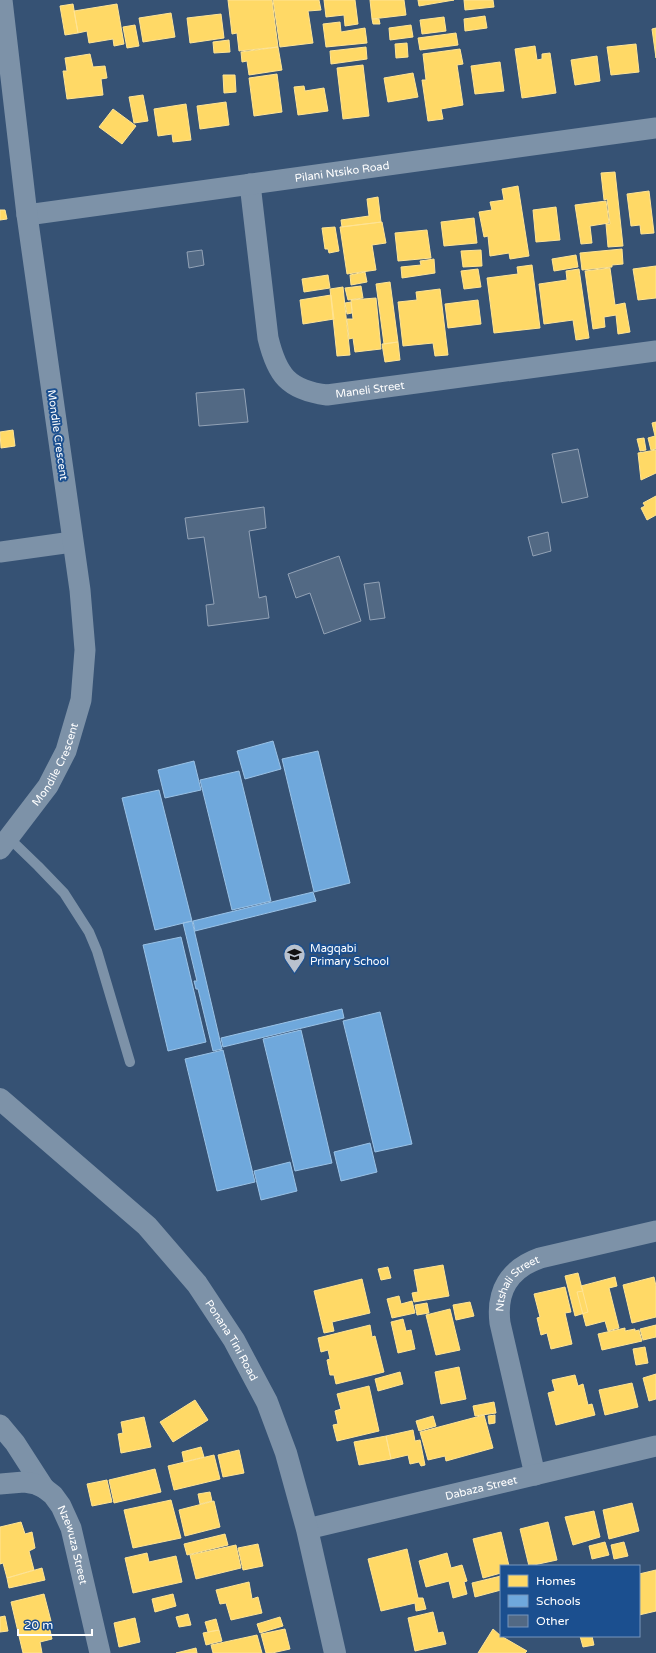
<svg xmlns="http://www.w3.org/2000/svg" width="656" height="1653" viewBox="0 0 656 1653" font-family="'Varela Round',sans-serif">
  <rect width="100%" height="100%" fill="#365274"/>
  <path fill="#ffd966" stroke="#ffe494" d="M228,0H272L278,47L239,51L237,33L232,34Z
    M273,0H319L321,10L308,11L313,43L280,47Z
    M324,0H355L358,24L345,26L344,15L326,17Z
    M370,0H404L406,15L372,19Z
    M418,0H454L419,6Z
    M464,0H493L494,7L465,10Z
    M73,4L78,33L65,35L60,6Z
    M117,4L124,44L114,46L113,39L89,43L87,31L78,33L74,11Z
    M171,13L175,37L143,42L139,18Z
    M221,14L224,38L190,43L187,18Z
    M485,16L487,28L465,31L464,19Z
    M444,17L446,31L422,34L420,20Z
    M372,19H379L380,24H373Z
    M340,22L341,32L365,28L367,43L326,47L323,24Z
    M135,25L139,46L127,48L123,27Z
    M411,25L413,37L390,40L389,28Z
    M656,28V58L652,29Z
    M456,33L458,45L420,50L418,38Z
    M229,40L230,52L214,53L213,42Z
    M407,43L408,57L396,58L395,44Z
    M636,44L639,72L611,75L607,47Z
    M535,46L537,60L542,59V54L550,53L556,93L522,98L515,49Z
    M278,47L282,70L249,75L247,61L242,62L241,52Z
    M366,47L367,59L331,64L330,51Z
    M460,49L463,64L457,65L463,105L441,109L443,119L428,121L422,80H426L423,54Z
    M90,54L93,67L105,66L107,78L101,79L103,95L67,99L63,71H67L65,58Z
    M597,56L600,81L575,85L571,60Z
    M500,62L504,91L475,94L471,66Z
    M363,65L369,116L343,119L337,68Z
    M413,73L418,97L388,102L384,78Z
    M277,74L282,112L254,116L249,78Z
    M223,75H235L236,92L224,93Z
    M304,86L305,91L324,88L328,111L298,115L294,87Z
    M143,95L148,121L134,123L129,97Z
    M226,102L229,125L200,129L197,106Z
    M186,104L191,140L173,142L172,134L158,136L154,109Z
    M113,109L136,126L122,144L99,127Z
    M615,172L623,246L608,247L606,224H610L607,199L604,200L601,173Z
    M518,186L529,256L510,259L509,253L490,256L488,236L484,237L479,212L492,210L490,202L504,200L502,189Z
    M649,191L654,233L641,234L640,225L631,226L627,194Z
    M378,197L381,222L342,227L341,220L369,216L367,199Z
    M606,201L609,223L590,226L592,243L581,244L575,205Z
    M556,207L560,240L536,242L533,210Z
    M0,210H5L7,219L0,220Z
    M474,218L477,243L444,246L441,222Z
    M382,222L386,243L372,245L376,270L347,274L340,227Z
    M335,227L339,251L329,253L328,249H325L322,228Z
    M427,230L431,258L398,261L395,233Z
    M622,249L623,264L612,265V267L582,270L580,253Z
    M481,250L482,266L463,267L461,251Z
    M576,255L578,267L554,271L552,259Z
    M434,259L435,273L402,278L401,267L421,265L420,261Z
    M532,265L540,328L494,333L487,278L518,274L517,267Z
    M656,266V298L638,300L633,269Z
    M610,268L615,305L625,303L630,332L618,334L616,315L604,317L605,327L593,329L585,271Z
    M478,269L481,287L464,289L461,271Z
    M579,269L589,338L576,340L573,320L544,324L539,284L567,280L566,271Z
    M365,272L367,282L351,285L350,275Z
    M328,275L330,288L304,292L302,279Z
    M390,282L398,342L384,344L376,284Z
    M361,286L363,298L348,300L345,288Z
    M343,287L350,355L337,356L330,289Z
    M440,289L448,355L435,356L433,343L403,346L398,302L417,300L416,292Z
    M331,295L334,319L303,324L300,300Z
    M376,298L381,349L355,352L353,338L349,339L347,319H353L351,300Z
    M478,300L481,324L448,328L445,304Z
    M351,302L352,313L347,314L345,303Z
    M398,342L400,360L385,362L382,344Z
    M656,422V449L651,450L648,438L655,436L652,423Z
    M13,430L15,446L1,448L0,432Z
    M644,438L646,450L640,451L637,439Z
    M656,450V473L641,480L638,453Z
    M656,496V515L647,520L641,508L645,506L643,503Z
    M443,1265L449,1296L414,1302L412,1293L418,1292L414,1270Z
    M388,1267L391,1278L381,1280L378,1269Z
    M578,1273L588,1312L575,1316L565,1276Z
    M615,1277L617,1286L609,1288L619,1328L608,1331L605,1321L586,1326L577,1292L583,1291L581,1286Z
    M654,1277L656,1286V1317L632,1323L623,1285Z
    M362,1279L370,1313L332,1322L334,1331L324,1333L314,1291Z
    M565,1287L571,1312L565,1313L572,1344L551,1349L547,1333L541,1335L537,1318L540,1317L534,1294Z
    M399,1296L401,1304L412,1301L415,1313L392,1318L387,1299Z
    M470,1302L474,1316L456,1320L453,1305Z
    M427,1303L429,1313L417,1315L415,1305Z
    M450,1309L460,1350L436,1355L426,1315Z
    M403,1319L406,1331L411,1330L415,1349L398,1353L391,1322Z
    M370,1325L372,1337L375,1336L384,1372L336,1384L334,1375H330L327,1360L330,1359L328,1350L321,1352L318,1338Z
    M656,1325V1337L643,1340L640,1329Z
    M625,1328V1331L635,1329V1331L639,1330L642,1341L602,1350L598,1334Z
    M645,1347L648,1363L636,1365L633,1349Z
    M459,1367L466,1399L441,1404L435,1372Z
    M400,1372L403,1384L378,1391L375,1379Z
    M656,1374V1399L649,1401L643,1378Z
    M575,1375L578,1386L583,1384L588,1405L592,1404L595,1415L556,1425L548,1393L555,1391L552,1380Z
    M632,1383L638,1407L605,1415L599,1390Z
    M369,1386L379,1431L337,1441L333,1425L338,1424L335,1411L341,1409L337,1394Z
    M195,1400L208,1420L173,1442L160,1422Z
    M494,1402L496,1413L475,1416L473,1406Z
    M484,1415L493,1448L446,1461L445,1456L428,1460L420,1432Z
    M495,1415V1423L489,1424L488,1416Z
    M433,1416L436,1426L419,1431L416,1421Z
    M144,1417L151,1447L121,1453L118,1434L123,1433L121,1422Z
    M413,1430L415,1441L420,1440L425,1465L421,1466L419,1462L410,1464L408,1455L391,1459L386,1436Z
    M386,1436L391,1459L359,1465L354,1442Z
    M201,1447L204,1457L184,1462L182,1452Z
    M239,1450L244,1473L223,1477L218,1455Z
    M214,1455L220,1479L174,1490L168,1466Z
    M155,1469L161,1492L114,1503L109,1480Z
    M107,1480L112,1502L92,1506L87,1484Z
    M210,1492L212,1501L200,1504L198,1494Z
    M171,1500L181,1538L133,1548L124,1510Z
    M214,1501L220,1527L185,1536L179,1510Z
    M632,1503L639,1531L609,1539L603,1510Z
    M594,1511L600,1537L573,1545L565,1517Z
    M21,1522L25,1534L32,1532L35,1548L29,1551L34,1570L7,1578L3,1563L0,1564V1527Z
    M548,1522L557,1560L529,1566L520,1529Z
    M501,1532L509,1566H501V1573L483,1578L473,1539Z
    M225,1534L228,1545L187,1555L184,1544Z
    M605,1542L609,1555L592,1559L589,1546Z
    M624,1542L628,1556L614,1559L611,1545Z
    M258,1544L263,1566L243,1570L238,1548Z
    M236,1545L241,1568L196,1579L190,1555Z
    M407,1549L418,1598H423L426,1609L416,1611L415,1603L381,1611L368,1559Z
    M147,1553L149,1562L176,1556L182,1582L133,1593L125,1558Z
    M447,1553L451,1568L462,1565L467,1581L464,1582L467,1594L453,1598L449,1581L426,1587L419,1561Z
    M42,1568L45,1580L9,1588L7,1578Z
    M656,1570V1611L639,1615V1574Z
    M501,1576V1590L475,1597L472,1583Z
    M249,1582L252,1599L258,1597L262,1613L231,1620L226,1603L220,1604L216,1590Z
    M44,1594L51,1621H48L52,1639L40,1642L42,1653H23L11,1602Z
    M173,1594L176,1606L155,1612L152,1599Z
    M433,1612L438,1633L443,1632L446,1644L415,1651L408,1618Z
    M188,1614L191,1625L179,1627L176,1617Z
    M5,1616L8,1631L0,1632V1617Z
    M280,1617L283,1626L260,1633L257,1624Z
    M135,1618L140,1642L119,1647L114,1623Z
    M216,1619L219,1630L208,1632L205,1622Z
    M285,1629L290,1649L272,1653H266L261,1634Z
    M493,1629L501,1636L527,1651L525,1653H478Z
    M219,1630L222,1641L206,1645L203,1633Z
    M257,1635L262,1653H213L211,1645Z
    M580,1636H592L594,1645L583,1647Z
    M196,1648L197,1653H176Z"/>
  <path fill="#6fa8dc" stroke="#9ac2e6" d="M273,741L281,769L245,779L237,751Z
    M318,751L350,883L314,892L282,759Z
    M194,761L201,790L165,798L158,770Z
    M239,771L271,901L232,910L200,780Z
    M159,790L192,921L155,930L122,798Z
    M313,892L316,901L195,931L193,921Z
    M192,921L222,1049L213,1051L198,989H196L194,981H197L183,923Z
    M181,937L206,1042L168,1051L143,945Z
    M342,1009L344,1018L223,1047L221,1038Z
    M380,1012L412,1144L375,1152L343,1021Z
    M301,1030L332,1163L295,1171L263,1039Z
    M223,1050L255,1182L217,1191L185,1059Z
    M370,1143L377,1172L341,1181L334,1152Z
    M290,1162L297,1191L261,1200L254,1171Z"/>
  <path fill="#526984" stroke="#92a2b6" d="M202,250L204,265L189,268L187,252Z
    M244,389L248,422L199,426L196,393Z
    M578,449L588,497L562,503L552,454Z
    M264,507L266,528L249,531L259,598L266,596L269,618L208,626L206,605L214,604L204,537L188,539L185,518Z
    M548,532L551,551L533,556L528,537Z
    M339,556L361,621L324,634L310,593L296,598L288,574Z
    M379,582L385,618L370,620L364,584Z"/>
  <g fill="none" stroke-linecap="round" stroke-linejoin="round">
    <path stroke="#7d92a8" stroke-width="10" d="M9,838L38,866L64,893L89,932L97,951L130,1062"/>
    <g stroke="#7d92a8" stroke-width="21">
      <path id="s1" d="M250,184L268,338C277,375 288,390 327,395L656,351"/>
      <path id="s2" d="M27,215L656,128"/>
      <path d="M0,552L72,542"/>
      <path id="s3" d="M0,849L48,786L66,751L81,700L85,650L80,590L27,215L2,0"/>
      <path d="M0,1425L15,1443L44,1488"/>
      <path id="s4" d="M535,1475L500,1323C496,1291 509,1269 540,1258L656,1231"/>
      <path id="s5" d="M0,1484L24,1482L35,1484L44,1488L53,1495L61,1506L71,1528L100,1653"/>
      <path id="s6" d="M307,1529L656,1446"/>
    </g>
    <path stroke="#7d92a8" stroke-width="22" id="s7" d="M0,1099L147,1226L197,1284L234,1340L267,1402L286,1453L307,1529L335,1653"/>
  </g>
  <defs>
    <symbol id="school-pin" viewBox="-11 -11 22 30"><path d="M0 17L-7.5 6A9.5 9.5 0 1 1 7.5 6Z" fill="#b9c2ce" stroke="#1b4f8f"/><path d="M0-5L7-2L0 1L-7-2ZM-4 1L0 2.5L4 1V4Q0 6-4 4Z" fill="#111"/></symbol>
  </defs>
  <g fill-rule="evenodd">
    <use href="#school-pin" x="282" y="942" width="25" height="34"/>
  </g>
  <g text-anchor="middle" stroke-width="4" stroke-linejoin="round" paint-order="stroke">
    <g font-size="11" fill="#fff" stroke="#1b4f8f">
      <text dy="4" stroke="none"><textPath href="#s2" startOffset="318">Pilani Ntsiko Road</textPath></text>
      <text dy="4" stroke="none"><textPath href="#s1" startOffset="288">Maneli Street</textPath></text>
      <text transform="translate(58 435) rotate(82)" y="4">Mondile Crescent</text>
      <text dy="4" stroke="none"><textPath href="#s3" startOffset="102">Mondile Crescent</textPath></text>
      <text dy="4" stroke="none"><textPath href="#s4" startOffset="203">Ntshali Street</textPath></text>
      <text dy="4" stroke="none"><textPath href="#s7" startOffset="337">Ponana Tini Road</textPath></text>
      <text dy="4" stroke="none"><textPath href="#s6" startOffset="179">Dabaza Street</textPath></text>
      <text dy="4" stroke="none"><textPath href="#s5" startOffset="111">Nzewuza Street</textPath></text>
    </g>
    <g font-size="11" fill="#fff" stroke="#1b4f8f" text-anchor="start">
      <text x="310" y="952">Magqabi<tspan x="310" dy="13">Primary School</tspan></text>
    </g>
  </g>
  <rect x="500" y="1565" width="140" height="72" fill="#1b4f8f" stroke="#7695bc"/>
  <rect x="508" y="1575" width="20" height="12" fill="#ffd966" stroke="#7695bc"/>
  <text x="536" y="1585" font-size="12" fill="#ffffff">Homes</text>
  <rect x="508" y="1595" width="20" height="12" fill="#6fa8dc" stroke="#7695bc"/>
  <text x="536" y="1605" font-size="12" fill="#ffffff">Schools</text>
  <rect x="508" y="1615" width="20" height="12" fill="#526984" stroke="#7695bc"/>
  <text x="536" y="1625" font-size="12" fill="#ffffff">Other</text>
  <path d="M18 1629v6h74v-6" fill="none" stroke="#ffffff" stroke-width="2"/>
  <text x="24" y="1629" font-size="12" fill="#ffffff" stroke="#1b4f8f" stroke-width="3" paint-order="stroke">20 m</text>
</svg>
